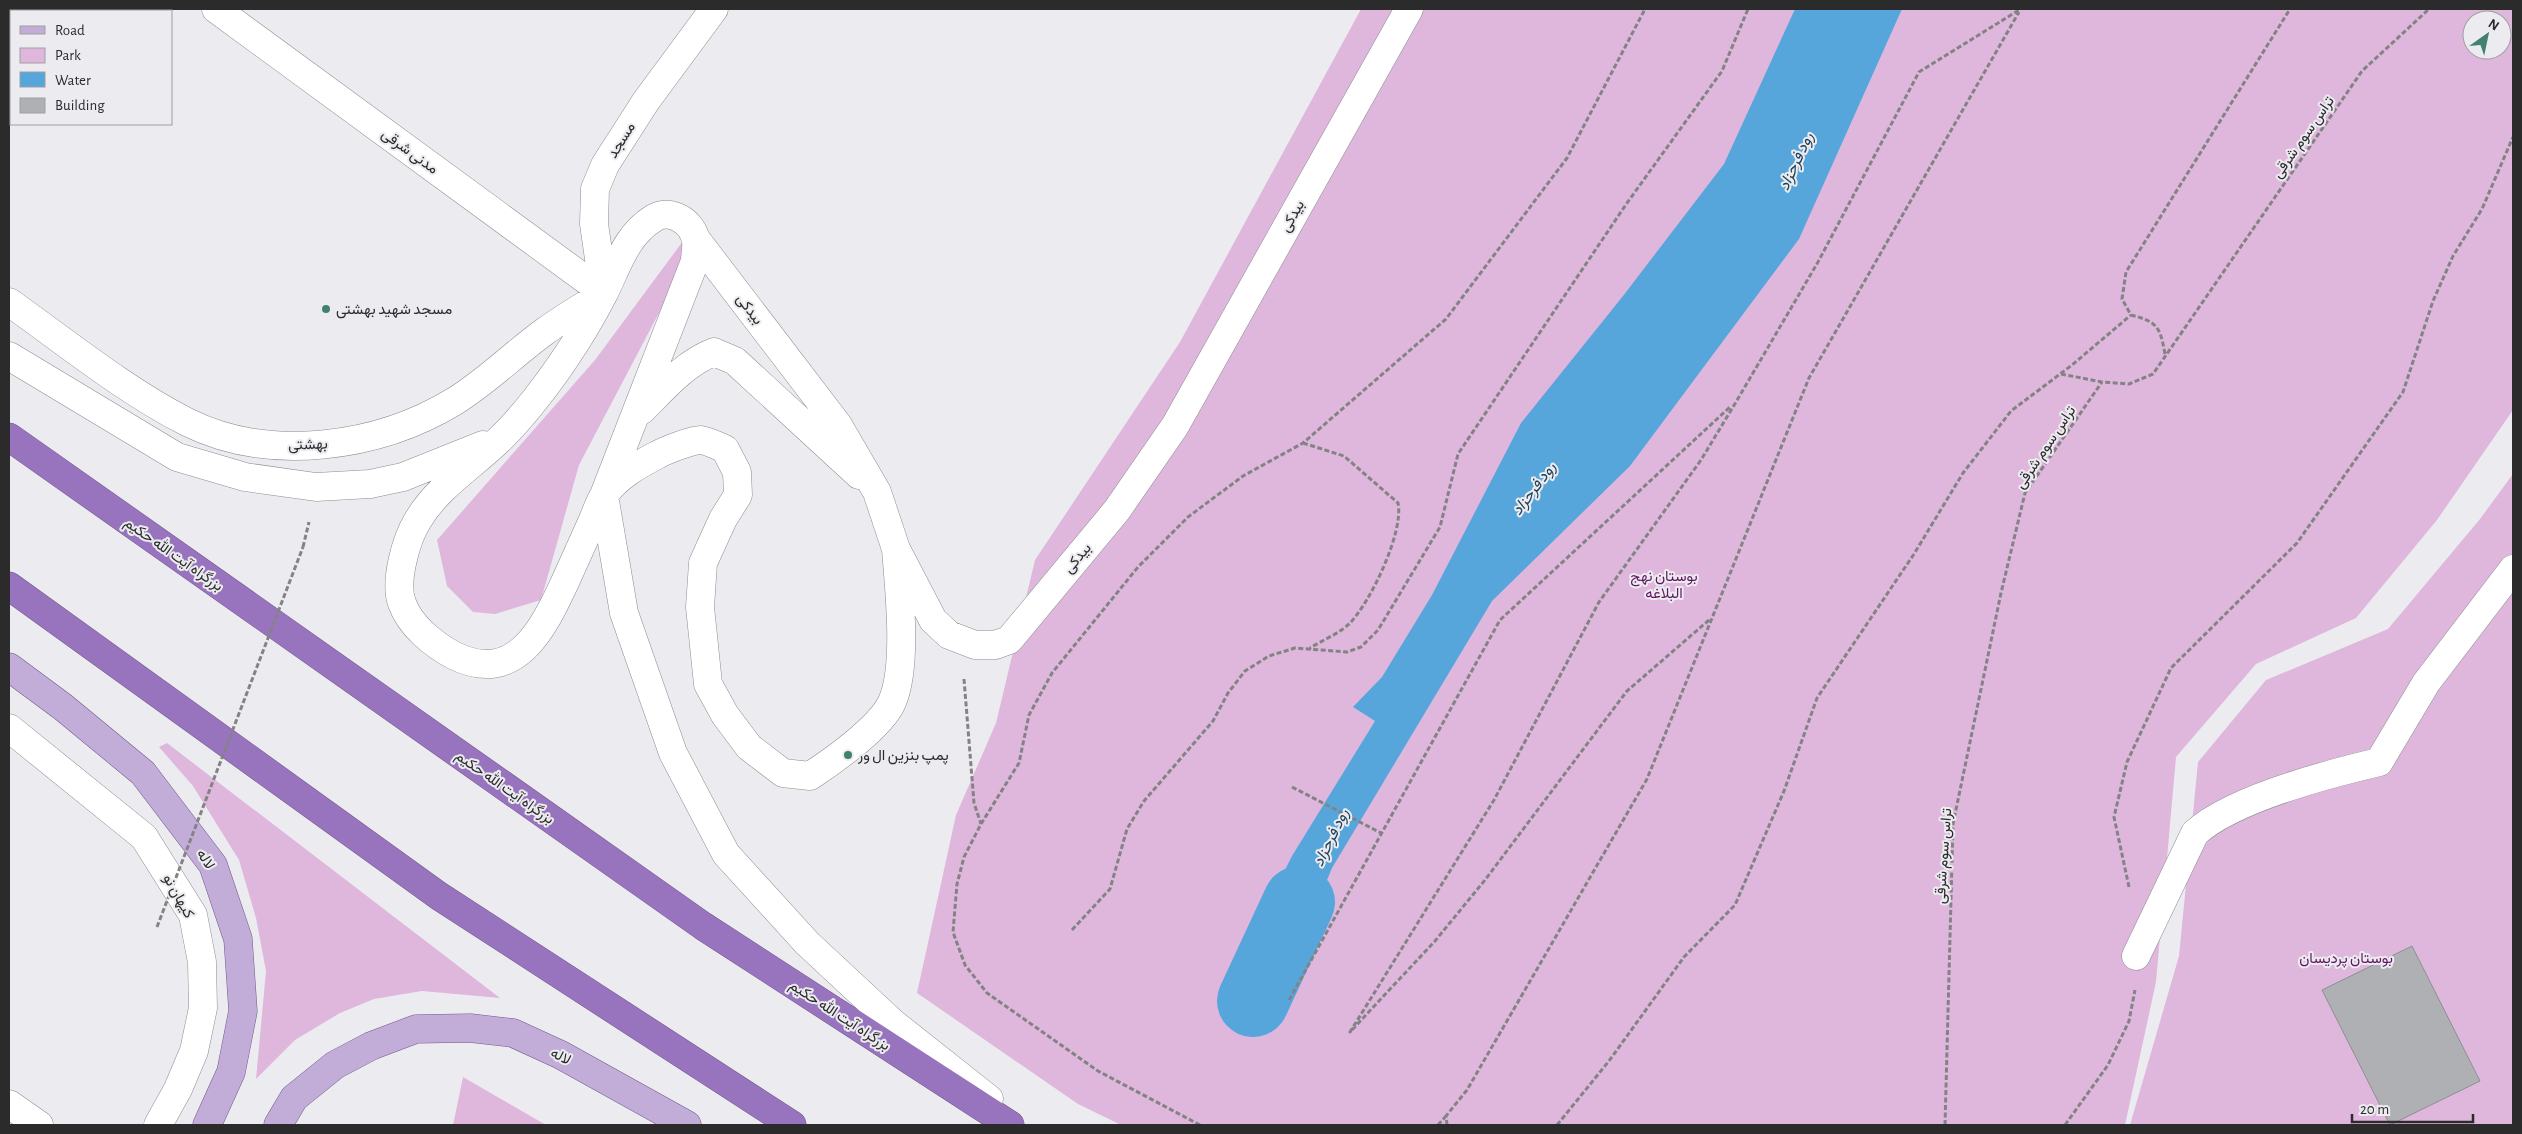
<svg xmlns="http://www.w3.org/2000/svg" width="2522" height="1134" viewBox="0 0 2522 1134" font-family="'Alegreya Sans',Vazirmatn,sans-serif">
  <rect width="100%" height="100%" fill="#ececf0"/>
  <path fill="#dfb7dd" fill-rule="evenodd" d="M1361,9H2513V410L2437,520L2356,618L2256,664L2176,757L2156,982L2125,1125H1121L1078,1104L917,993L956,815L996,723L1035,560L1180,342ZM2472,20H2502V50H2472Z
    M683,241L681,271L579,465L541,600L495,614L473,612L447,586L437,540L595,360Z
    M2513,474V1125H2130L2179,956L2198,762L2266,680L2388,629L2480,519Z
    M167,743L500,998L422,991L374,999L340,1013L295,1040L256,1079L266,971L256,918L239,860L193,786L159,747Z
    M463,1077L546,1125H453Z"/>
  <path fill="#56a6dc" d="M1795,9H1902L1799,239L1630,466L1492,601L1332,868L1278,999L1229,982L1292,856L1375,721L1353,707L1382,677L1432,595L1521,423L1623,296L1724,164Z"/>
  <g fill="none" stroke-linecap="round" stroke-linejoin="round">
    <path stroke="#56a6dc" stroke-width="72" d="M1253,1001L1299,902"/>
  </g>
  <path fill="#aeb0b4" stroke="#8d8f92" d="M2412,946L2480,1081L2390,1125L2322,990Z"/>
  <g fill="none" stroke-linecap="round" stroke-linejoin="round">
    <defs>
      <path id="minor" d="M216,9L604,293
        M53,11L55,9
        M9,73L11,69
        M696,239L838,425L877,492L896,549L933,620L949,635L975,645H995L1009,640L1117,510L1175,426L1409,9
        M604,293L594,224L595,189L605,165L646,101L714,9
        M9,302C64,341 127,392 187,422C269,463 378,448 455,401C487,381 514,354 544,332C562,319 580,308 598,297
        M9,356L177,457L245,477L316,487L370,484L403,477L483,445
        M642,410C663,389 685,363 714,352L735,361L859,475
        M896,549C899,589 908,666 892,702C881,727 833,761 810,776L783,773L749,747L725,715L708,684L700,607L703,563L723,519L738,495L737,472L725,449C718,446 708,441 701,440C692,440 666,450 657,455C638,465 618,476 605,494C599,502 596,513 592,522C583,542 574,562 565,582C543,629 516,685 455,656C434,645 410,626 402,603C394,582 406,539 418,520C438,486 474,465 501,438C523,417 551,380 568,354C581,335 593,314 604,293C618,265 626,235 654,218C671,208 693,222 696,241C697,247 695,255 695,261L604,495L624,613L673,753L726,854L807,943L893,1023L989,1099
        M9,728L144,837L193,915L202,962L203,1008L194,1051L178,1089L158,1125
        M2136,956L2195,833C2234,798 2328,774 2379,762L2426,683L2513,569
        M9,1104L39,1125"/>
      <path id="major" d="M9,667L63,707L143,773L213,865L238,939L243,1011L231,1072L207,1125
        M278,1125L294,1098L335,1065L371,1046L416,1029L470,1028L513,1033L561,1055L687,1125"/>
      <path id="highway" d="M9,437L703,926L1010,1125
        M9,586L439,896L792,1125"/>
    </defs>
    <use href="#minor" stroke="#8c8d90" stroke-width="29"/>
    <use href="#major" stroke="#725a8b" stroke-width="29"/>
    <use href="#highway" stroke="#725a8b" stroke-width="29"/>
    <path stroke="#838385" stroke-width="3" stroke-dasharray="5 2.5" stroke-linecap="butt" d="M2165,354C2160,327 2158,322 2131,315L2122,299L2126,272L2290,9
      M2061,374L2102,382L2129,384L2153,374L2362,71L2429,9
      M1303,443L1344,456L1398,503C1404,532 1371,601 1350,623C1340,633 1323,640 1310,648
      M303,547L309,522
      M1709,620L1627,691L1485,880L1435,941L1350,1032L1494,800L1599,602L1701,460L1736,402L1818,262L1919,72L2019,10
      M964,679L974,803L981,824
      M1292,787L1381,833
      M2129,887L2114,817L2127,762L2171,668L2297,543L2403,392L2433,301L2453,256L2482,209L2513,137
      M1072,930L1110,889L1127,829L1144,801L1213,721L1228,693L1245,671L1269,656L1295,648L1347,652L1361,647L1378,630L1440,527L1458,454L1627,203L1722,71L1748,9
      M1289,1000L1500,620L1731,406
      M1200,1125L1098,1071L987,993L965,965L953,932L957,884L964,857L981,824L1019,763L1029,715L1052,673L1138,567L1188,517L1243,476L1303,443L1446,319L1567,158L1645,9
      M1438,1125L1446,1116
      M1447,1125L1446,1116L1467,1090L1647,779L1809,378L2019,12
      M1557,1125L1609,1061L1684,957L1735,905L1784,791L1817,698L1914,554L1963,473L2011,411L2072,365L2131,315
      M1945,1125L1953,824L2001,593L2025,493L2102,382
      M2065,1125L2108,1065L2129,1021L2135,990"/>
    <use href="#minor" stroke="#fff" stroke-width="28"/>
    <use href="#major" stroke="#c2acd8" stroke-width="28"/>
    <use href="#highway" stroke="#9974be" stroke-width="28"/>
    <path stroke="#838385" stroke-width="3" stroke-dasharray="5 2.5" stroke-linecap="butt" d="M157,927L303,547"/>
  </g>
  <g fill="#408170" stroke="#ececf0" stroke-width="2">
    <circle cx="326" cy="309" r="5"/>
    <circle cx="848" cy="755" r="5"/>
  </g>
  <g text-anchor="middle" stroke-width="4" stroke-linejoin="round" paint-order="stroke">
    <g font-size="15" fill="#2b2b2c" stroke="#ececf0">
      <text transform="translate(2303 137) rotate(-55)" y="5">تراس سوم شرقی</text>
      <text transform="translate(621 140) rotate(-58)" y="5">مسجد</text>
      <text transform="translate(410 151) rotate(36)" y="5">مدنی شرقی</text>
      <text transform="translate(1292 216) rotate(-61)" y="5">بیدکی</text>
      <text transform="translate(750 309) rotate(53)" y="5">بیدکی</text>
      <text transform="translate(308 444) rotate(-2)" y="5">بهشتی</text>
      <text transform="translate(2045 447) rotate(-56)" y="5">تراس سوم شرقی</text>
      <text transform="translate(174 554) rotate(35)" y="5">بزرگراه آیت الله حکیم</text>
      <text transform="translate(1077 558) rotate(-50)" y="5">بیدکی</text>
      <text transform="translate(505 787) rotate(35)" y="5">بزرگراه آیت الله حکیم</text>
      <text transform="translate(1943 856) rotate(-86)" y="5">تراس سوم شرقی</text>
      <text transform="translate(206 859) rotate(58)" y="5">لاله</text>
      <text transform="translate(179 896) rotate(61)" y="5">کیهان نو</text>
      <text transform="translate(840 1015) rotate(33)" y="5">بزرگراه آیت الله حکیم</text>
      <text transform="translate(561 1056) rotate(27)" y="5">لاله</text>
    </g>
    <g font-size="15" fill="#2b2b2c" stroke="#ececf0" text-anchor="start">
      <text x="336" y="314">مسجد شهید بهشتی</text>
      <text x="858" y="760">پمپ بنزین ال ور</text>
    </g>
    <g font-size="15" fill="#611562" stroke="#ececf0">
      <text x="1664" y="581">بوستان نهج<tspan x="1664" dy="17">البلاغه</tspan></text>
      <text x="2346" y="963">بوستان پردیسان</text>
    </g>
    <g font-size="16" font-style="italic" fill="#1e4158" stroke="#ececf0">
      <text transform="translate(1795 161) rotate(-65)" y="6">رود فرحزاد</text>
      <text transform="translate(1533 488) rotate(-53)" y="6">رود فرحزاد</text>
      <text transform="translate(1330 837) rotate(-64)" y="6">رود فرحزاد</text>
    </g>
  </g>
  <rect width="2522" height="1134" fill="none" stroke="#2b2b2c" stroke-width="20"/>
  <rect x="10" y="10" width="162" height="115" fill="#ececf0" stroke="#9f9fa2"/>
  <rect x="20" y="26" width="25" height="8" fill="#c2acd8" stroke="#9f9fa2"/>
  <text x="55" y="35" font-size="15" fill="#2b2b2c">Road</text>
  <rect x="20" y="48" width="25" height="15" fill="#dfb7dd" stroke="#9f9fa2"/>
  <text x="55" y="60" font-size="15" fill="#2b2b2c">Park</text>
  <rect x="20" y="72" width="25" height="15" fill="#56a6dc" stroke="#9f9fa2"/>
  <text x="55" y="85" font-size="15" fill="#2b2b2c">Water</text>
  <rect x="20" y="98" width="25" height="15" fill="#aeb0b4" stroke="#9f9fa2"/>
  <text x="55" y="110" font-size="15" fill="#2b2b2c">Building</text>
  <g transform="translate(2487 35) rotate(33)"><circle r="24" fill="#ececf0" stroke="#9f9fa2"/>
  <path d="M0-4L9 19L0 12L-9 19Z" fill="#408170"/>
  <text y="-8" font-size="14" font-weight="bold" text-anchor="middle" fill="#2b2b2c">N</text>
  </g>
  <path d="M2352 1114v8h121v-8" fill="none" stroke="#2b2b2c" stroke-width="2.5"/>
  <text x="2360" y="1114" font-size="15" fill="#2b2b2c" stroke="#ececf0" stroke-width="4" paint-order="stroke">20 m</text>
</svg>
